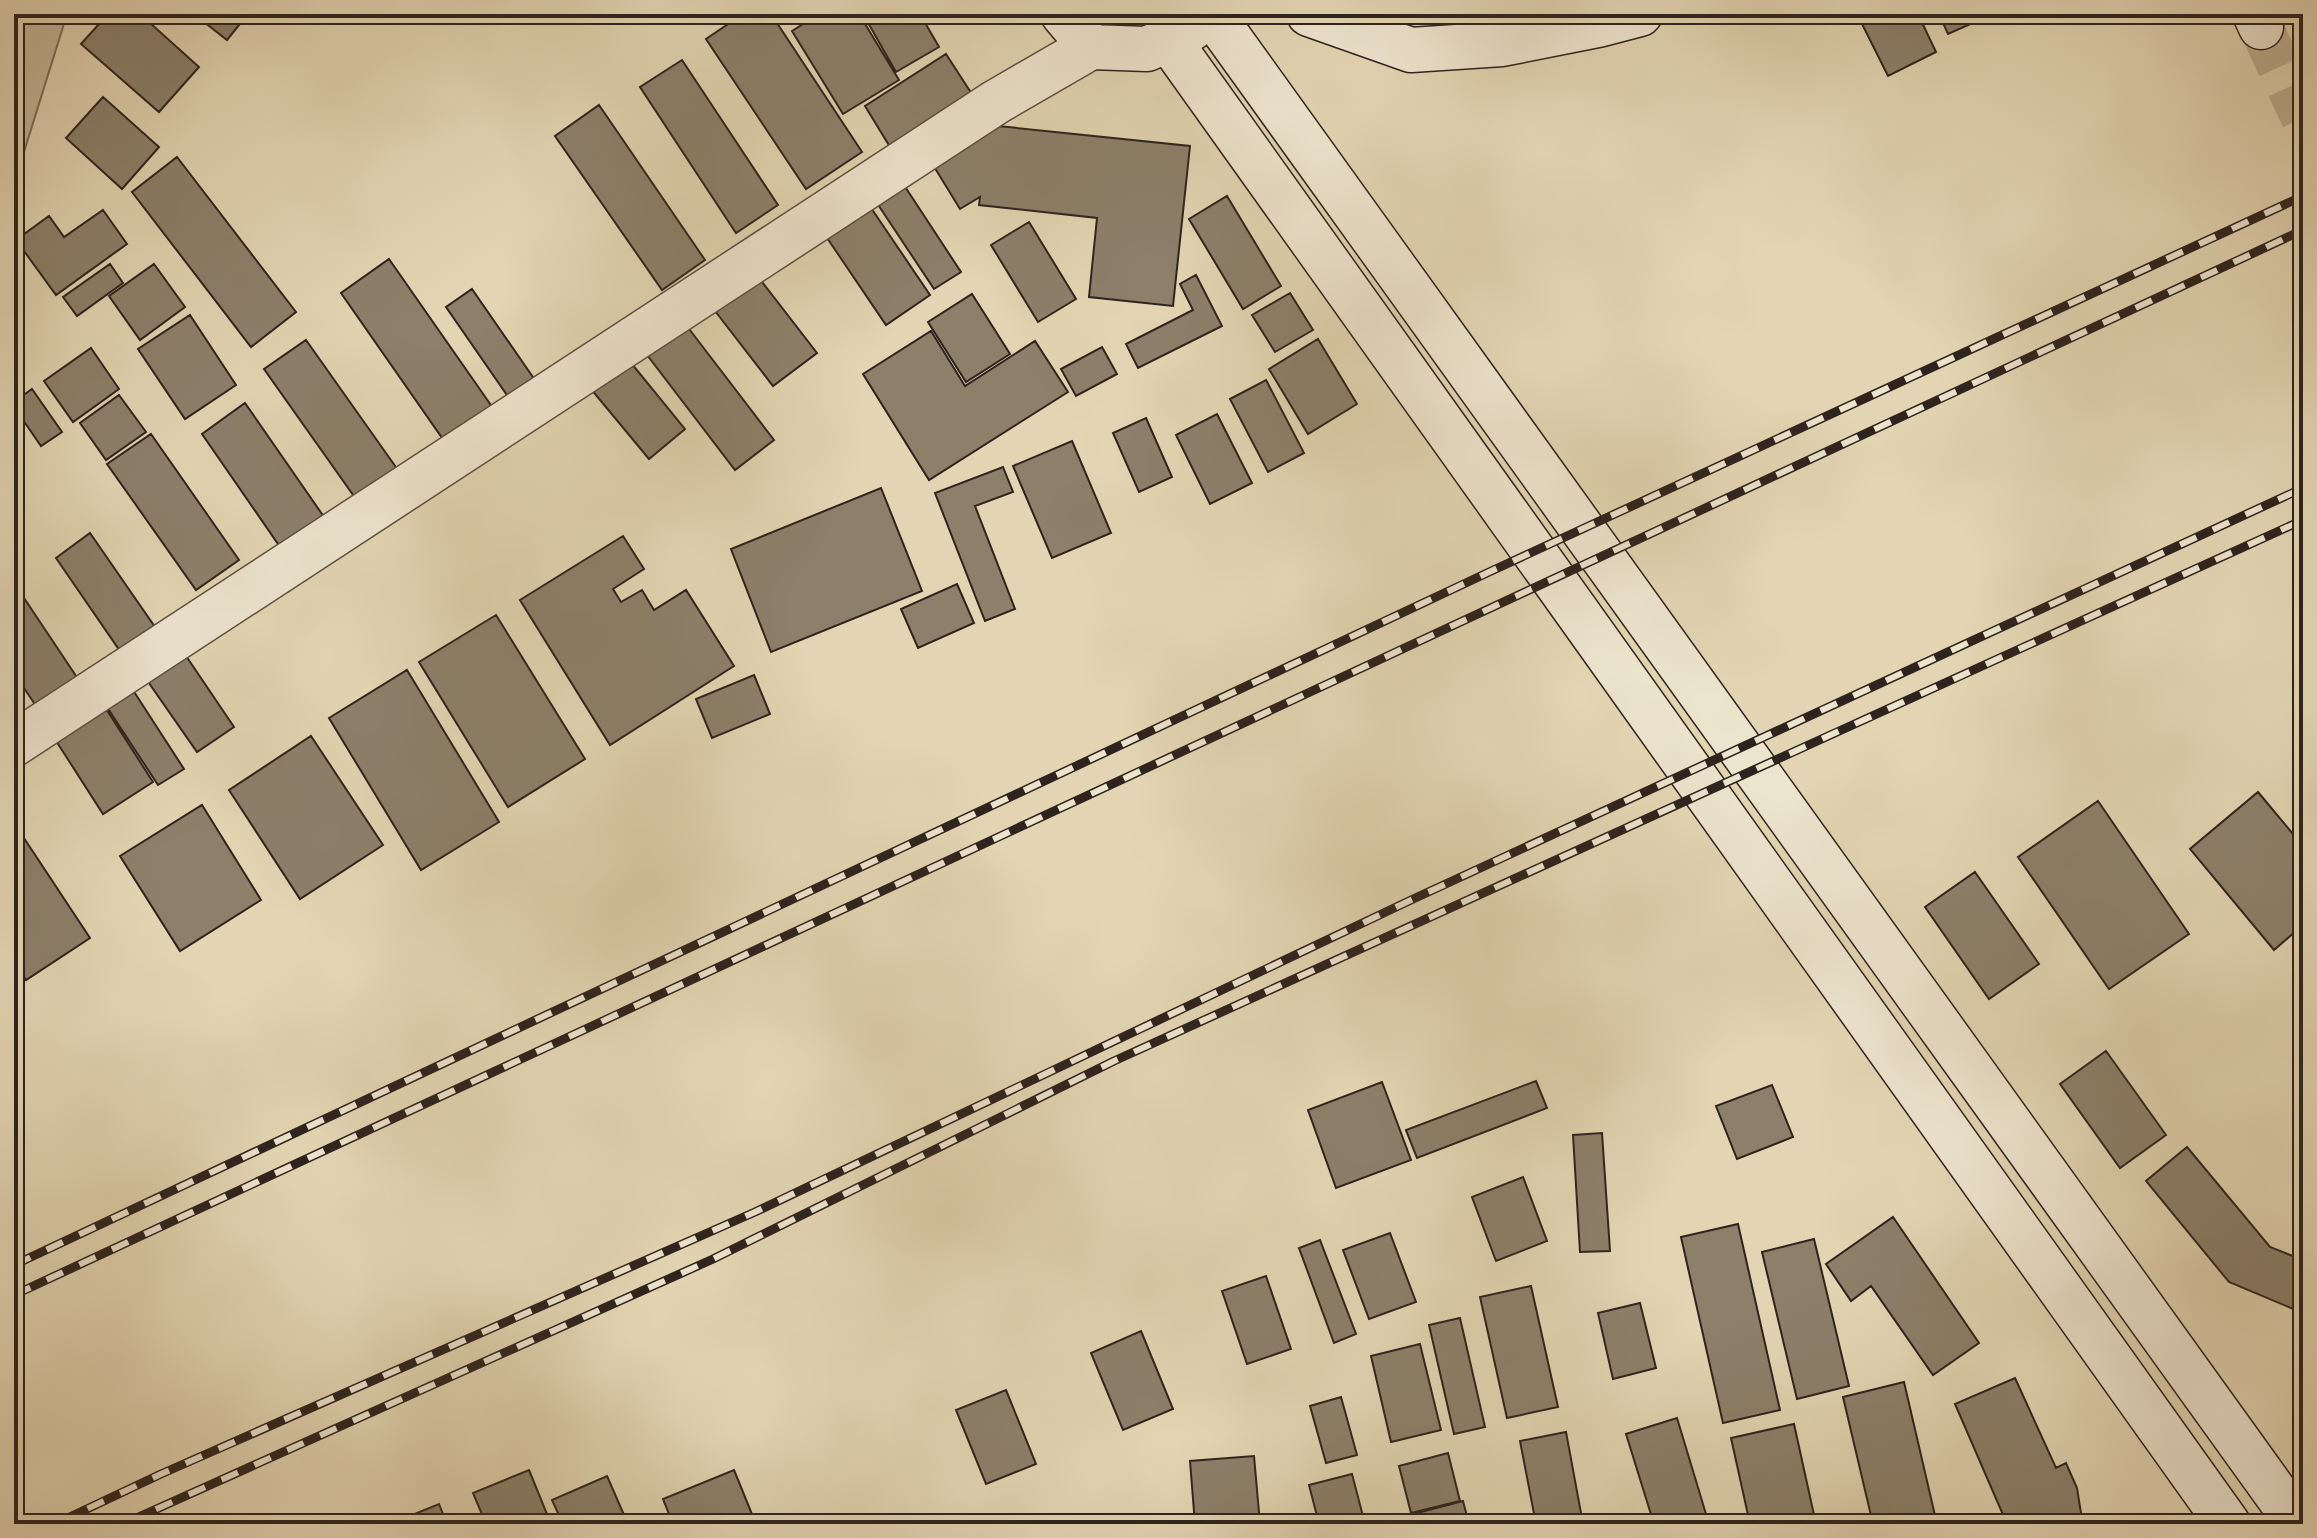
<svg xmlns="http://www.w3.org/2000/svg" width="2317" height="1538" viewBox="0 0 2317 1538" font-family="'Sorts Mill Goudy',serif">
  <rect width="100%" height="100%" fill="#e3d5b3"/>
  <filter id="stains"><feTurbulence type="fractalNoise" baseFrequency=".0025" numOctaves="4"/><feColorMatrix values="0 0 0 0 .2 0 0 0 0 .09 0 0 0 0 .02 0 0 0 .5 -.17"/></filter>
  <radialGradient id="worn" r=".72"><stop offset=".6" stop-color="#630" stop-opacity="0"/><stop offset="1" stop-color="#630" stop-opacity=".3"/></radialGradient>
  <path fill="#c4b79a" stroke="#796d5c" stroke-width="2" d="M14,14H67L14,184Z"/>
  <path fill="#8c806b" stroke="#2e231e" stroke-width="2" d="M108,14H140L199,67L159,112L81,44Z
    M194,14H248L227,40Z
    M743,14H771L862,152L806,189L706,39Z
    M819,14H859L899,80L843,114L792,31Z
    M863,14H920L939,47L896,72Z
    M1857,14H1918L1936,52L1888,76Z
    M1939,14H1993L1948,34Z
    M946,54L977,102L895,155L865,106Z
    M682,60L778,205L736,233L640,87Z
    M103,97L159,147L122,189L66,138Z
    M599,105L705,260L662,290L555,136Z
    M988,125L1190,146L1173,306L1089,297L1097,218L979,205L980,197L960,209L930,160Z
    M177,157L296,312L251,347L132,192Z
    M898,176L961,272L934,289L871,194Z
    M863,196L930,295L886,325L819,226Z
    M1227,196L1281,286L1243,309L1189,219Z
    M103,210L127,244L56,295L16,240L49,216L64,237Z
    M1029,222L1076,299L1038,322L991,245Z
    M389,259L495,411L447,445L341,293Z
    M110,264L123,283L77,316L63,297Z
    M154,264L185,307L140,340L109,296Z
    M756,274L817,353L773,386L712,307Z
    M1196,275L1222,326L1138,368L1126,344L1193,310L1180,284Z
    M472,289L537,383L511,401L446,307Z
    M1290,293L1313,330L1275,352L1252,315Z
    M972,294L1010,354L966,382L928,322Z
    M190,315L236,385L185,419L138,349Z
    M683,321L774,440L735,470L644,351Z
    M931,331L965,386L1035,341L1068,392L929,480L863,374Z
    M1318,339L1357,404L1308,434L1269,369Z
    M306,340L405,480L363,509L264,369Z
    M1102,347L1117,374L1076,396L1061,369Z
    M91,348L119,389L73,422L44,381Z
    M627,358L685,429L649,459L591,389Z
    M1266,380L1304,453L1268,472L1230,399Z
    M32,389L62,432L41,446L14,407V402Z
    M119,395L146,432L106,460L80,423Z
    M245,403L331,527L287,557L202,434Z
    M1217,414L1252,483L1210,504L1176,435Z
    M1146,418L1172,477L1139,492L1113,433Z
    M151,434L239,560L196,590L107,464Z
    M1072,441L1111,533L1052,558L1013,466Z
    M1003,467L1013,492L975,506L1015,609L985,621L935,493Z
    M881,488L922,591L771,652L731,549Z
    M90,533L155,627L120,651L56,558Z
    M623,536L644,569L613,589L621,602L642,590L654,610L686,590L734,666L610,745L520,600Z
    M14,583L80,682L38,709L14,673Z
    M957,584L974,623L918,648L901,609Z
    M496,615L585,759L508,807L419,662Z
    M180,647L234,727L197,752L142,673Z
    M407,670L499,822L421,870L329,718Z
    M754,675L770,714L712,738L696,699Z
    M129,684L184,769L158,785L103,701Z
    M101,701L153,782L103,814L51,733Z
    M311,736L383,845L300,899L229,790Z
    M2258,792L2303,846V925L2274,950L2190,849Z
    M2098,801L2189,934L2109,989L2018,857Z
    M202,805L261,900L180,951L120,856Z
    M14,823L90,938L26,980L14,962Z
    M1975,872L2039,964L1989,999L1925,907Z
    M2106,1051L2166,1135L2120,1168L2060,1084Z
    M1536,1081L1547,1108L1417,1158L1406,1130Z
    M1382,1082L1411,1160L1336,1188L1308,1110Z
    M1772,1085L1793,1137L1737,1159L1716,1106Z
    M1602,1133L1610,1251L1580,1252L1573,1135Z
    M2187,1147L2270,1247L2303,1260V1313L2229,1282L2146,1181Z
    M1523,1177L1547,1241L1496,1261L1472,1197Z
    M1893,1217L1979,1343L1933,1375L1871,1286L1851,1301L1826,1264Z
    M1738,1224L1780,1410L1723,1423L1681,1237Z
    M1390,1233L1416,1302L1369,1319L1343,1250Z
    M1814,1239L1849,1386L1797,1399L1762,1252Z
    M1320,1240L1356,1334L1334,1343L1299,1248Z
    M1266,1276L1291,1349L1247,1364L1222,1291Z
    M1531,1286L1558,1407L1507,1418L1480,1297Z
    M1640,1303L1656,1368L1613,1379L1598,1313Z
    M1460,1318L1485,1427L1454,1434L1429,1325Z
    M1141,1331L1173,1409L1123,1430L1091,1353Z
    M1420,1344L1441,1430L1391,1442L1371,1356Z
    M2015,1378L2056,1468L2066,1463L2077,1488L2081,1513L2079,1524H2007L1955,1404Z
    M1904,1382L1937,1524H1873L1843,1397Z
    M1006,1390L1036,1464L986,1484L956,1410Z
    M1341,1397L1357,1455L1326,1463L1310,1406Z
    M1677,1418L1709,1524H1654L1626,1434Z
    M1794,1424L1816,1524H1750L1731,1438Z
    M1566,1432L1583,1524H1536L1520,1441Z
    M1448,1453L1460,1501L1411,1513L1399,1466Z
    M1254,1456L1260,1524H1195L1190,1461Z
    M529,1470L551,1524H486L473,1493Z
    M734,1470L756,1524H673L663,1499Z
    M1352,1474L1365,1524H1319L1309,1485Z
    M607,1476L628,1524H563L552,1500Z
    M1463,1501L1469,1524H1408L1406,1516Z
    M439,1504L447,1524H390Z"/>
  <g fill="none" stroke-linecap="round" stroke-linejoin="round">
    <path stroke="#bfb195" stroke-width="44" stroke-dasharray="44 22" stroke-linecap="butt" d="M2261,27L2303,118"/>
    <defs>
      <path id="street" d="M14,744L996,102L1091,47"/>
      <path id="secondary" d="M1063,14L1091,47L1147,49L1192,28
        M1212,14L2298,1524
        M1309,14L1411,50L1502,44L1598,25L1640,14
        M2255,14L2261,27
        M1168,39L2228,1524"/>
    </defs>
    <use href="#street" stroke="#5b5043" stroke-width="47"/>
    <use href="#secondary" stroke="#2e231e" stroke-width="47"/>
    <use href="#street" stroke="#ede4ce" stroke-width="44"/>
    <use href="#secondary" stroke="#ede4ce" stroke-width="44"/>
    <defs>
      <path id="rail" d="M14,1265L1487,573L2303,196
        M14,1295L2303,230
        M55,1524L161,1474L755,1212L1411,900L2303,488
        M123,1524L713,1259L1114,1061L2303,520"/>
    </defs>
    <use href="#rail" stroke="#2e231e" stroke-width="9"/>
    <use href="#rail" stroke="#ede4ce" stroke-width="6" stroke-dasharray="18" stroke-linecap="butt"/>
  </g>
  <rect width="2317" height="1538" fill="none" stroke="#e3d5b3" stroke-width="48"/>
  <rect x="16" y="16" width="2285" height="1506" fill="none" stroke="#2e231e" stroke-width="4"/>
  <rect x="24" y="24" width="2269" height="1490" fill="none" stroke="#2e231e" stroke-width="2"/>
  <rect width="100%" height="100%" filter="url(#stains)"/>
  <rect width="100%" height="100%" fill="url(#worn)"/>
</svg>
